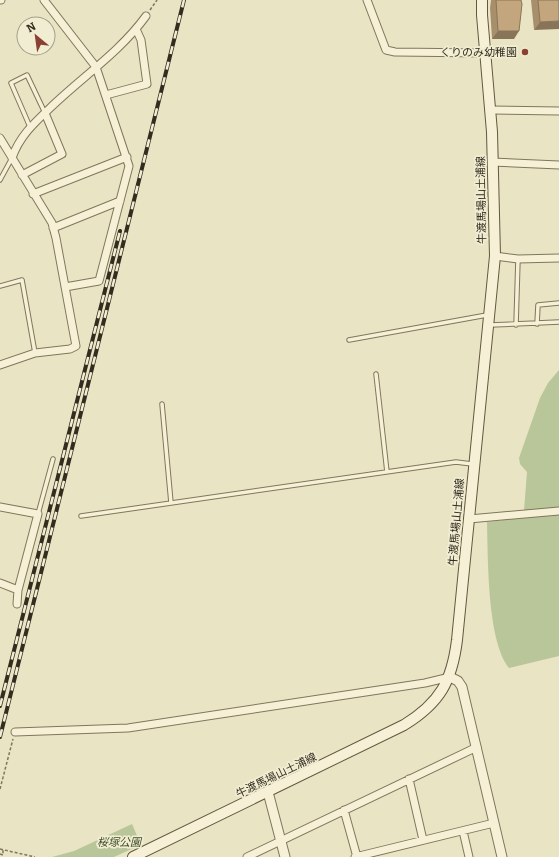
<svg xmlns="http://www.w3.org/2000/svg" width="559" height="857" viewBox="0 0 559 857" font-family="Bitter,'Noto Sans JP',serif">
  <rect width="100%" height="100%" fill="#e9e4c4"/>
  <path fill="#b9c699" d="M559,370V509L524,511L527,472L520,464L519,458L540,398L548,383Z
    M559,513V656L509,668C487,641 488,557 487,522Z
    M132,824L138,838L136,847L114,857H52L74,851Z"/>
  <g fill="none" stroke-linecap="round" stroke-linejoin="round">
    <defs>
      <path id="service" d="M30,127L11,83L27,75L45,113
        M0,180L12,158
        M0,286L22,280L35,353
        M537,324L538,305L559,303
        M490,325L559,322
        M516,325L518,259
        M349,340L487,315
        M376,374L387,472
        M162,404L171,503
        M38,514L53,459
        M81,516L456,462L472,464"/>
      <path id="minor" d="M0,0H1
        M44,0L96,67L129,166L99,281L65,287
        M367,0L386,50L395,52L485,53
        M106,95L147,84L141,40L136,29
        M490,110L559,111
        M0,138L52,223L56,238L76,346L70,349L35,353L0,365
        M12,158C19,137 34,123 50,108C82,77 120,52 146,16
        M492,162L559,165
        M22,175L62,154L45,113
        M33,194L127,157
        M53,228L120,201
        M495,256L518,259L559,258
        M0,507L38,514L18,590L17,604
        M469,519L559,511
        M0,583L18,590
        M15,732L128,728L425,683L450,677
        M409,779L423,840
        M344,810L357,857
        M463,831L469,857
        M247,857L477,747
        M355,857L494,823"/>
      <path id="tertiary" d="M450,677L458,681L462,687L502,857
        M268,792L285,857"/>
      <path id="secondary" d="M133,857L404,725C440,703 452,681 457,640L495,256L492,132L482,15V0"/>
    </defs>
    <use href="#service" stroke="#81765c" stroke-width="5.5"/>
    <use href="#minor" stroke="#81765c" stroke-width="9"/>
    <use href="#tertiary" stroke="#81765c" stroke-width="11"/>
    <use href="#secondary" stroke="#63573f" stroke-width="12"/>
    <path stroke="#81765c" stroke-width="1.5" stroke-dasharray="3 2" stroke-linecap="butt" d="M150,10L157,0
      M0,789L13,739
      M0,849L35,857
      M0,854L3,855V849"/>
    <use href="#service" stroke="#f5f0d6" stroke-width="3.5"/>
    <use href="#minor" stroke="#f5f0d6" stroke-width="7"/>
    <use href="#tertiary" stroke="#f5f0d6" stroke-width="9"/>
    <use href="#secondary" stroke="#f5f0d6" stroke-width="10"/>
    <defs>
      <path id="rail" d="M0,706L120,231
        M0,737L184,0"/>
    </defs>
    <use href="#rail" stroke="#332c1f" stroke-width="4"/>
    <use href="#rail" stroke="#f1edd2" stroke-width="2.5" stroke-dasharray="8" stroke-linecap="butt"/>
  </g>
  <path fill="#a88f6c" d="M491,0H521L514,39H492L490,8Z
    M531,0H559L534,30Z"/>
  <path fill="#887458" d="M559,21V29L534,30L540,22Z
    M498,31H519L514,39H492Z"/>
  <path fill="#c3a67e" stroke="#887458" d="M496,0H521L522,4L519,31H498Z
    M538,0H559V21L540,22Z"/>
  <circle fill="#8a4033" stroke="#f1edd2" stroke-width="1.5" cx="525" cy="52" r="4"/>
  <g text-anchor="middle" stroke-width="3.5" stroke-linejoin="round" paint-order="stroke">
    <g font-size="11" fill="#332c1f" stroke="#f1edd2" text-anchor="end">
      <text x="517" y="56">くりのみ幼稚園</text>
    </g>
    <g font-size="11" fill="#332c1f" stroke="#f1edd2">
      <text transform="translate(481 200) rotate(-91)" y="4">牛渡馬場山土浦線</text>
      <text transform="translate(456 522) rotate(-85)" y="4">牛渡馬場山土浦線</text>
      <text transform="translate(276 775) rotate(-26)" y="4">牛渡馬場山土浦線</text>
    </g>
    <g font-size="11" font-style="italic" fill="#3e4d27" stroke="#f1edd2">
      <text x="119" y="846">桜塚公園</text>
    </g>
  </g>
  <g transform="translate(36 36) rotate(331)"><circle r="19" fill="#f1edd2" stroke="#a5a08a"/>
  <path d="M0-3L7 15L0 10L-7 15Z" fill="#8a4033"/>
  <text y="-6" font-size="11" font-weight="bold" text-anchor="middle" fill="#332c1f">N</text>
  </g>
</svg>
